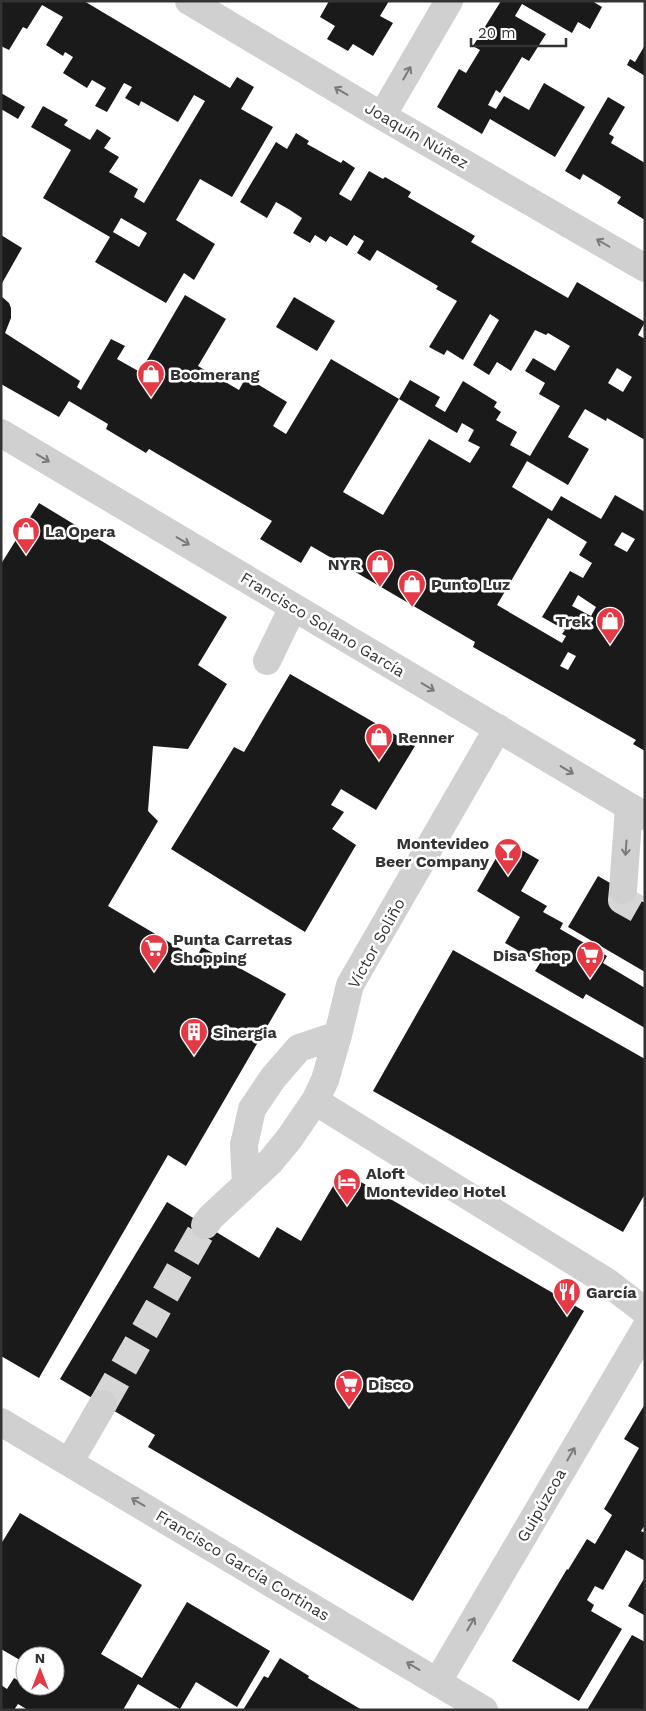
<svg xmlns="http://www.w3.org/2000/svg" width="646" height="1711" viewBox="0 0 646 1711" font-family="'Work Sans',sans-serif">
  <rect width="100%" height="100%" fill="#fff"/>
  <path fill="#1a1a1a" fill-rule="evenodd" d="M1,1H84L230,88L237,77L254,87L241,109L273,127L232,197L200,179L176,220L215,244L194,280L184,273L166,303L95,262L110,237L43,198L71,150L31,127L43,106L68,120L64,125L90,140L97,129L111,138L104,148L119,157L109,172L138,189L134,197L144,203L205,101L194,95L178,122L141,101L139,106L125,98L132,87L124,83L107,112L95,106L106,88L92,80L87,88L63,73L73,57L65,52L63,56L46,45L63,17L42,5L27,29L23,27L9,50L1,46ZM121,218L147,233L139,247L113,232Z
    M329,1H389L380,16L393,23L373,56L353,44L348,51L327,39L335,26L320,17Z
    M501,1H592L602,7L590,29L578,22L572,33L522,4L515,16L546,34L529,61L522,57L500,93L496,90L488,105L496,109L504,96L529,110L544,83L585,107L555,157L490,119L482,134L437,107L459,69L466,73L480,50L473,46Z
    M645,45V76L627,65L630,59L635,62Z
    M1,93L25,107L18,119L1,109Z
    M608,97L625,107L609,134L614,137L611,143L645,163V220L617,203L621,197L583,174L580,180L565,171Z
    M296,133L309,141L307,144L341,163L343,160L355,168L339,194L351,201L369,171L383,179L385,177L411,192L408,197L475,236L471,242L568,298L577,282L645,322L638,335L645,339V440L607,418L606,421L585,409L568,437L589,449L568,485L527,461L512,487L552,511L561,496L601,519L615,495L645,512V751L633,744L636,740L473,647L475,642L311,546L301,563L260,539L272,521L149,449L146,453L106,429L108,424L69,401L59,417L1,384V296L9,303L11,308V318L5,333L80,381L77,387L81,390L111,339L125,346L117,359L140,372L185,295L226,319L198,366L239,390L246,377L287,402L273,426L286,434L331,359L399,399L343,492L383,515L429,439L470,463L480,447L468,441L474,430L462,423L457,433L399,399L410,380L440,397L435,406L445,412L463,381L497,402L494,407L501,412L496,420L517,432L510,445L530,456L560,406L539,394L545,383L525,371L533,358L555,371L570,346L548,333L546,335L535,330L511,371L497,362L489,375L473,365L499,320L490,314L463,360L447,350L444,355L429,347L457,301L436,289L438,286L377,250L370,261L357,253L364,241L354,235L347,246L330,236L326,242L315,235L310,243L293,233L302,218L290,210L276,202L267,218L240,202L276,142L287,149ZM617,368L632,377L623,392L608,383ZM548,518L587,542L579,555L592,563L583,578L570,571L542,617L565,630L562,634L566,636L562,643L497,605ZM622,532L635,539L627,552L614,545ZM578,595L596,607L591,616L572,606ZM568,652L576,656L568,670L560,666Z
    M1,235L22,248L1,285Z
    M294,297L335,321L317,351L276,327Z
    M39,503L227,617L198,665L227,684L188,749L153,746L148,811L158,821L108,906L196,958L202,947L286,994L186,1166L168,1155L39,1378L1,1356V564Z
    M290,674L415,746L376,810L341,789L331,805L344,812L332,829L356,845L305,932L171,849L234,747L244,752Z
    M506,841L539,860L521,891L547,906L543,912L563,923L560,929L607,956L603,963L645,988V1028L586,994L583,999L535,971L540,963L505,943L520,917L477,891Z
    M598,876L645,903V972L568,927Z
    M453,950L645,1059V1194L623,1232L373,1091Z
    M342,1171L584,1311L413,1601L148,1447L155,1435L60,1379L167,1202L259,1258L277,1227L301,1241Z
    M645,1404V1525L641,1531L645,1533V1561L626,1550L603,1590L595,1586L587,1600L594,1605L591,1611L622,1629L579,1701L512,1661L567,1569L568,1570L587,1539L595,1544L612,1515L604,1509L639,1448L624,1439Z
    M20,1513L142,1585L101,1654L142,1678L187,1602L270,1651L237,1707L196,1682L180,1709L138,1684L123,1710H28L18,1704L14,1710H1V1685L7,1689L14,1678L25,1684V1686H55V1656H25V1663L1,1649V1544Z
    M645,1577V1613L644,1615L628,1606Z
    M632,1635L645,1642V1710H587Z
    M280,1658L309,1676L308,1678L362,1710H243L264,1676L268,1678Z"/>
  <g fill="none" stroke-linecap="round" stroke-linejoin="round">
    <path stroke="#d6d6d6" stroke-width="28" stroke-dasharray="28 14" stroke-linecap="butt" d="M623,890L622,900L645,913
      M103,1404L205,1225"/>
    <path stroke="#d0d0d0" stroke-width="28" d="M189,1L382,116L645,268
      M382,116L449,1
      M1,433L645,816
      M267,661L293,607
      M623,890L629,807
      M315,1101L607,1282L645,1311
      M246,1184L244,1145L252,1109L273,1078L299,1048L338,1035
      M205,1225L211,1217L270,1162L289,1139L315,1101L325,1080L338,1035L350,985L498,728
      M1,1422L484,1710
      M70,1461L103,1404
      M438,1681L645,1329"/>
  </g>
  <defs><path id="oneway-shaft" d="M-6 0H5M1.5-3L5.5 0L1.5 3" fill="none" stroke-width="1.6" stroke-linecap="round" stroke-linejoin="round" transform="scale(1.25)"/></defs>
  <g stroke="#7a7a7a">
    <use href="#oneway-shaft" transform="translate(407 73) rotate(-60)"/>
    <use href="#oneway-shaft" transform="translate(341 91) rotate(-149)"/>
    <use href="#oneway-shaft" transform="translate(603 243) rotate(-150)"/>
    <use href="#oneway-shaft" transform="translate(43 458) rotate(31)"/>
    <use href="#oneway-shaft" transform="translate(183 541) rotate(31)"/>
    <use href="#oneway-shaft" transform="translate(428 687) rotate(31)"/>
    <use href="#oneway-shaft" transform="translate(567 770) rotate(31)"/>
    <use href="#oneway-shaft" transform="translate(626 848) rotate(94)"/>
    <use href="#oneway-shaft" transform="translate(571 1454) rotate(-60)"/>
    <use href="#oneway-shaft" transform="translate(138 1502) rotate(-149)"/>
    <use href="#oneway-shaft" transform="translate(471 1624) rotate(-60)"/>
    <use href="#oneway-shaft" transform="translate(413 1666) rotate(-149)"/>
  </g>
  <defs>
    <symbol id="shop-pin" viewBox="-11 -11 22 30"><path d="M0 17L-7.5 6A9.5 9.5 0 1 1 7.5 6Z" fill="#e63946" stroke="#fff"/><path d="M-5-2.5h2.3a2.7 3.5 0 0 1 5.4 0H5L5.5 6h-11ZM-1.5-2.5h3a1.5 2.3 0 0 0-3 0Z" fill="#fff"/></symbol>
    <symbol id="bar-pin" viewBox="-11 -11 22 30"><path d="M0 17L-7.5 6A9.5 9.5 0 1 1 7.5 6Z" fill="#e63946" stroke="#fff"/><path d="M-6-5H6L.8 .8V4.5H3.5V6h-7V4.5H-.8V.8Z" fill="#fff"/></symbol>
    <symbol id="supermarket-pin" viewBox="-11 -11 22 30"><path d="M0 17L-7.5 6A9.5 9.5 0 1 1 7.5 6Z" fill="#e63946" stroke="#fff"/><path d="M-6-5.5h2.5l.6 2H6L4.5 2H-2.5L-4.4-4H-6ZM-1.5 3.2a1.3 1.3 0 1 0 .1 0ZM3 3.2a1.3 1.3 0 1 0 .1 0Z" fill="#fff"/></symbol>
    <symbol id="building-pin" viewBox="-11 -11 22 30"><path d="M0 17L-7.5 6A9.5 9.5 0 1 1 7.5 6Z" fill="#e63946" stroke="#fff"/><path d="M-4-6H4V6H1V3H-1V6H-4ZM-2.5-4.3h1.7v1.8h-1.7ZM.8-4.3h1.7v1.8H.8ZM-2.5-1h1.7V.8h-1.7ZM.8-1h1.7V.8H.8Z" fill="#fff"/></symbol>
    <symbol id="hotel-pin" viewBox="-11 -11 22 30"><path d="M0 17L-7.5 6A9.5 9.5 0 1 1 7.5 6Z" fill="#e63946" stroke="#fff"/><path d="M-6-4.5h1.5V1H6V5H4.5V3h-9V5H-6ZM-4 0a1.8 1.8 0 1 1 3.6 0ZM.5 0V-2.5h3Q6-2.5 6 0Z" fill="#fff"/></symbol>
    <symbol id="restaurant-pin" viewBox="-11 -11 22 30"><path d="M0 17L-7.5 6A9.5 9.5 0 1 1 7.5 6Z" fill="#e63946" stroke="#fff"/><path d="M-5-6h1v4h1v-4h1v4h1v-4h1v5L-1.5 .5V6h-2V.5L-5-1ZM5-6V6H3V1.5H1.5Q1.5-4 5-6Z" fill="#fff"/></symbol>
  </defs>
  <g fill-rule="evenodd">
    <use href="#shop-pin" x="135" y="358" width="32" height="43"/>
    <use href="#shop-pin" x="10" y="515" width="32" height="43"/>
    <use href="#shop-pin" x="364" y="548" width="32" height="43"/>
    <use href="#shop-pin" x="396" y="568" width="32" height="43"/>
    <use href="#shop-pin" x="594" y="605" width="32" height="43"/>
    <use href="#shop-pin" x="363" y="721" width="32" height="43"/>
    <use href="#bar-pin" x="492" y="836" width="32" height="43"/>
    <use href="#supermarket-pin" x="138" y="932" width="32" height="43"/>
    <use href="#supermarket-pin" x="574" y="939" width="32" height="43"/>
    <use href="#building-pin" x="178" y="1016" width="32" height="43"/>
    <use href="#hotel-pin" x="331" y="1166" width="32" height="43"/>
    <use href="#restaurant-pin" x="551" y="1276" width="32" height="43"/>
    <use href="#supermarket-pin" x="333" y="1368" width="32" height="43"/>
  </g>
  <g text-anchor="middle" stroke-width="5" stroke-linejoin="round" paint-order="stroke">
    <g font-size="16" fill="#333" stroke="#fff">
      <text transform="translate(417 135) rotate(30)" y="6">Joaquín Núñez</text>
      <text transform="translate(323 624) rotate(31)" y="6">Francisco Solano García</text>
      <text transform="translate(376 943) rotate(-61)" y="6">Víctor Soliño</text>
      <text transform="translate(541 1505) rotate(-60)" y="6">Guipúzcoa</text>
      <text transform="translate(243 1565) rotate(31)" y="6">Francisco García Cortinas</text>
    </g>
    <g font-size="16" font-weight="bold" fill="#333" stroke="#fff" text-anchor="start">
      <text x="170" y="380">Boomerang</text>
      <text x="45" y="537">La Opera</text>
      <text x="361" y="570" text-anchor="end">NYR</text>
      <text x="431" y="590">Punto Luz</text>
      <text x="591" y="627" text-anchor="end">Trek</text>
      <text x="398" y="743">Renner</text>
      <text x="489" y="849" text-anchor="end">Montevideo<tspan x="489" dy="18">Beer Company</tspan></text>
      <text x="173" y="945">Punta Carretas<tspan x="173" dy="18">Shopping</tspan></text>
      <text x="571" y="961" text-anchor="end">Disa Shop</text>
      <text x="213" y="1038">Sinergia</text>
      <text x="366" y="1179">Aloft<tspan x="366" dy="18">Montevideo Hotel</tspan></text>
      <text x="586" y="1298">García</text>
      <text x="368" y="1390">Disco</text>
    </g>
  </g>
  <rect width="646" height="1711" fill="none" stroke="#333333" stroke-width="5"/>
  <g transform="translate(40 1671)"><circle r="24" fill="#ffffff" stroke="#adadad"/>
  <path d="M0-4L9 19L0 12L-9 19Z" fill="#e63946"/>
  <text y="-8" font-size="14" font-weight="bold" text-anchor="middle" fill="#333333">N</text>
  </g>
  <path d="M471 38v8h95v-8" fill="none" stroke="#333333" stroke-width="2.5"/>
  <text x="478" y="38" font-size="15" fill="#333333" stroke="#ffffff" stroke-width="4" paint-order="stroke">20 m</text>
</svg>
